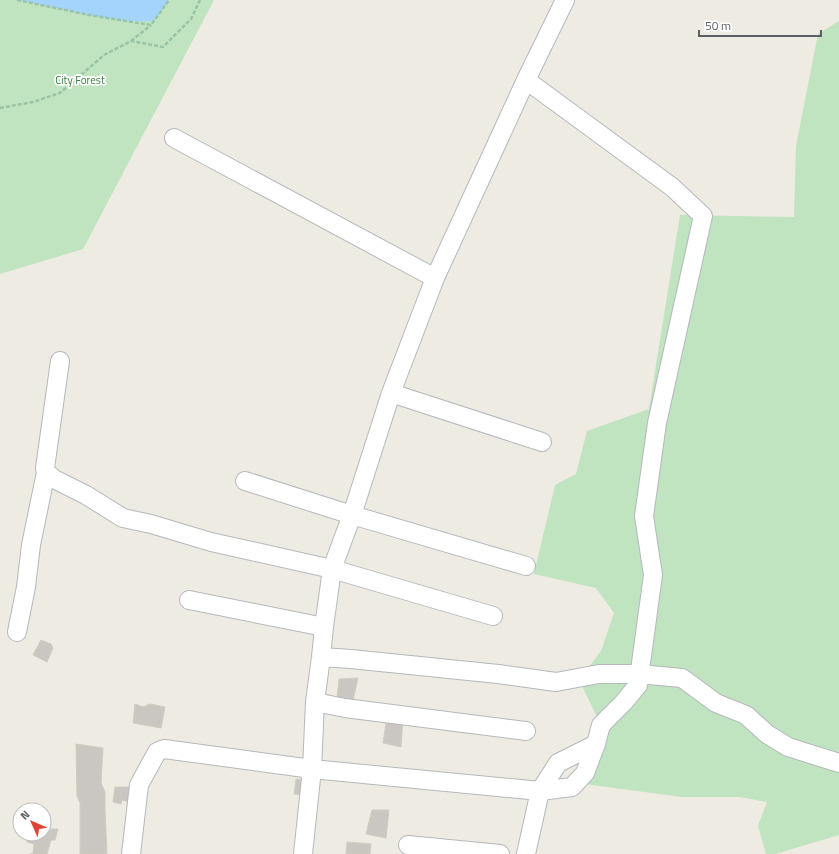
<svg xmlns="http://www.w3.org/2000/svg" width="839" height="854" viewBox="0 0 839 854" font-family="'Titillium Web',sans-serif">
  <rect width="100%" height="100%" fill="#edebe2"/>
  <path fill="#c0e3c0" d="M0,0H214L83,249L0,274Z
    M839,21V835L775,854H766L758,826L767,802L740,797H682L577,783L601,725L579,680L601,651L614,613L596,588L534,574L555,485L576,474L587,431L649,409L680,215L794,217L796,146L818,34Z"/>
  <path fill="#a4d4fb" d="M16,0H169L154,21C107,24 61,7 16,0Z"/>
  <path fill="#cac7c2" stroke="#d1ccc1" d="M41,640L51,644L53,648L47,662L33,655Z
    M358,678L353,701L337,699L339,679Z
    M135,704L143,707L150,704L165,707L161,728L133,723Z
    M387,716L403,718L401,747L383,743Z
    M76,744L103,748L101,783L105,792V810L107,854H80V803L77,796Z
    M296,779L305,780L303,795L294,794Z
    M115,787H131L134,803L122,800L121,804L113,802Z
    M372,810H389L386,838L366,834Z
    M44,829H58L55,840H51L47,854H30L33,853L34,844L27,842L28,834H44Z
    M347,842L371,844L370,854H346Z"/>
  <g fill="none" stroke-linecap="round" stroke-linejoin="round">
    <defs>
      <path id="street" d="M174,138L435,278
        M60,361L45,468L46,472L54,479L86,495L123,518L151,524L211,542L332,569L493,616
        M391,393L542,442
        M245,481L352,515L526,566
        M189,600L324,627
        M17,632L26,587L31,545L46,472
        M321,657L351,659L498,674L556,682L599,674H639L682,678L716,703L746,715L767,734L788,747L839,763
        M315,702L345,708L526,731
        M408,845L500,854
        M131,854L139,785L157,752L164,749L312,769L540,791L558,763L596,744
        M303,854L312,769L315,702L321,657L324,627L332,569L352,515L391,393L435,278L526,80L565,0
        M526,854L540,791L572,787L585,773L596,744L601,725L624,702L638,685L653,575L644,516L657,423L703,216L672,187L526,80"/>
    </defs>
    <use href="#street" stroke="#b5b8bc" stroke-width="20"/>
    <path stroke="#99c4a6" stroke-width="2.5" stroke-dasharray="4 2" stroke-linecap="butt" d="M17,0L89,15L151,25L169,0
      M131,41L151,25
      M0,108L33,102L60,93L104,55L131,41L163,47L191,19L200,0"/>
    <use href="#street" stroke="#fff" stroke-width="18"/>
  </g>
  <g text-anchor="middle" stroke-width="3.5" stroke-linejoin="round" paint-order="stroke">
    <g font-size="11" fill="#39833d" stroke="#fff">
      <text x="80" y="84">City Forest</text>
    </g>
  </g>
  <g transform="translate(32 822) rotate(315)"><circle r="19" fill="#ffffff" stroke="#bdbfc0"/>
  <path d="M0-3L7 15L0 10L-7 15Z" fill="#e14334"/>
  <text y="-6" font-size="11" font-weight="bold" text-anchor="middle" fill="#5b5e62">N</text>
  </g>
  <path d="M699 30v6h122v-6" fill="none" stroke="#5b5e62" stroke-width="2"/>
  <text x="705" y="30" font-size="12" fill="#5b5e62" stroke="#ffffff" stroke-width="3" paint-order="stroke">50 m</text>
</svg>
